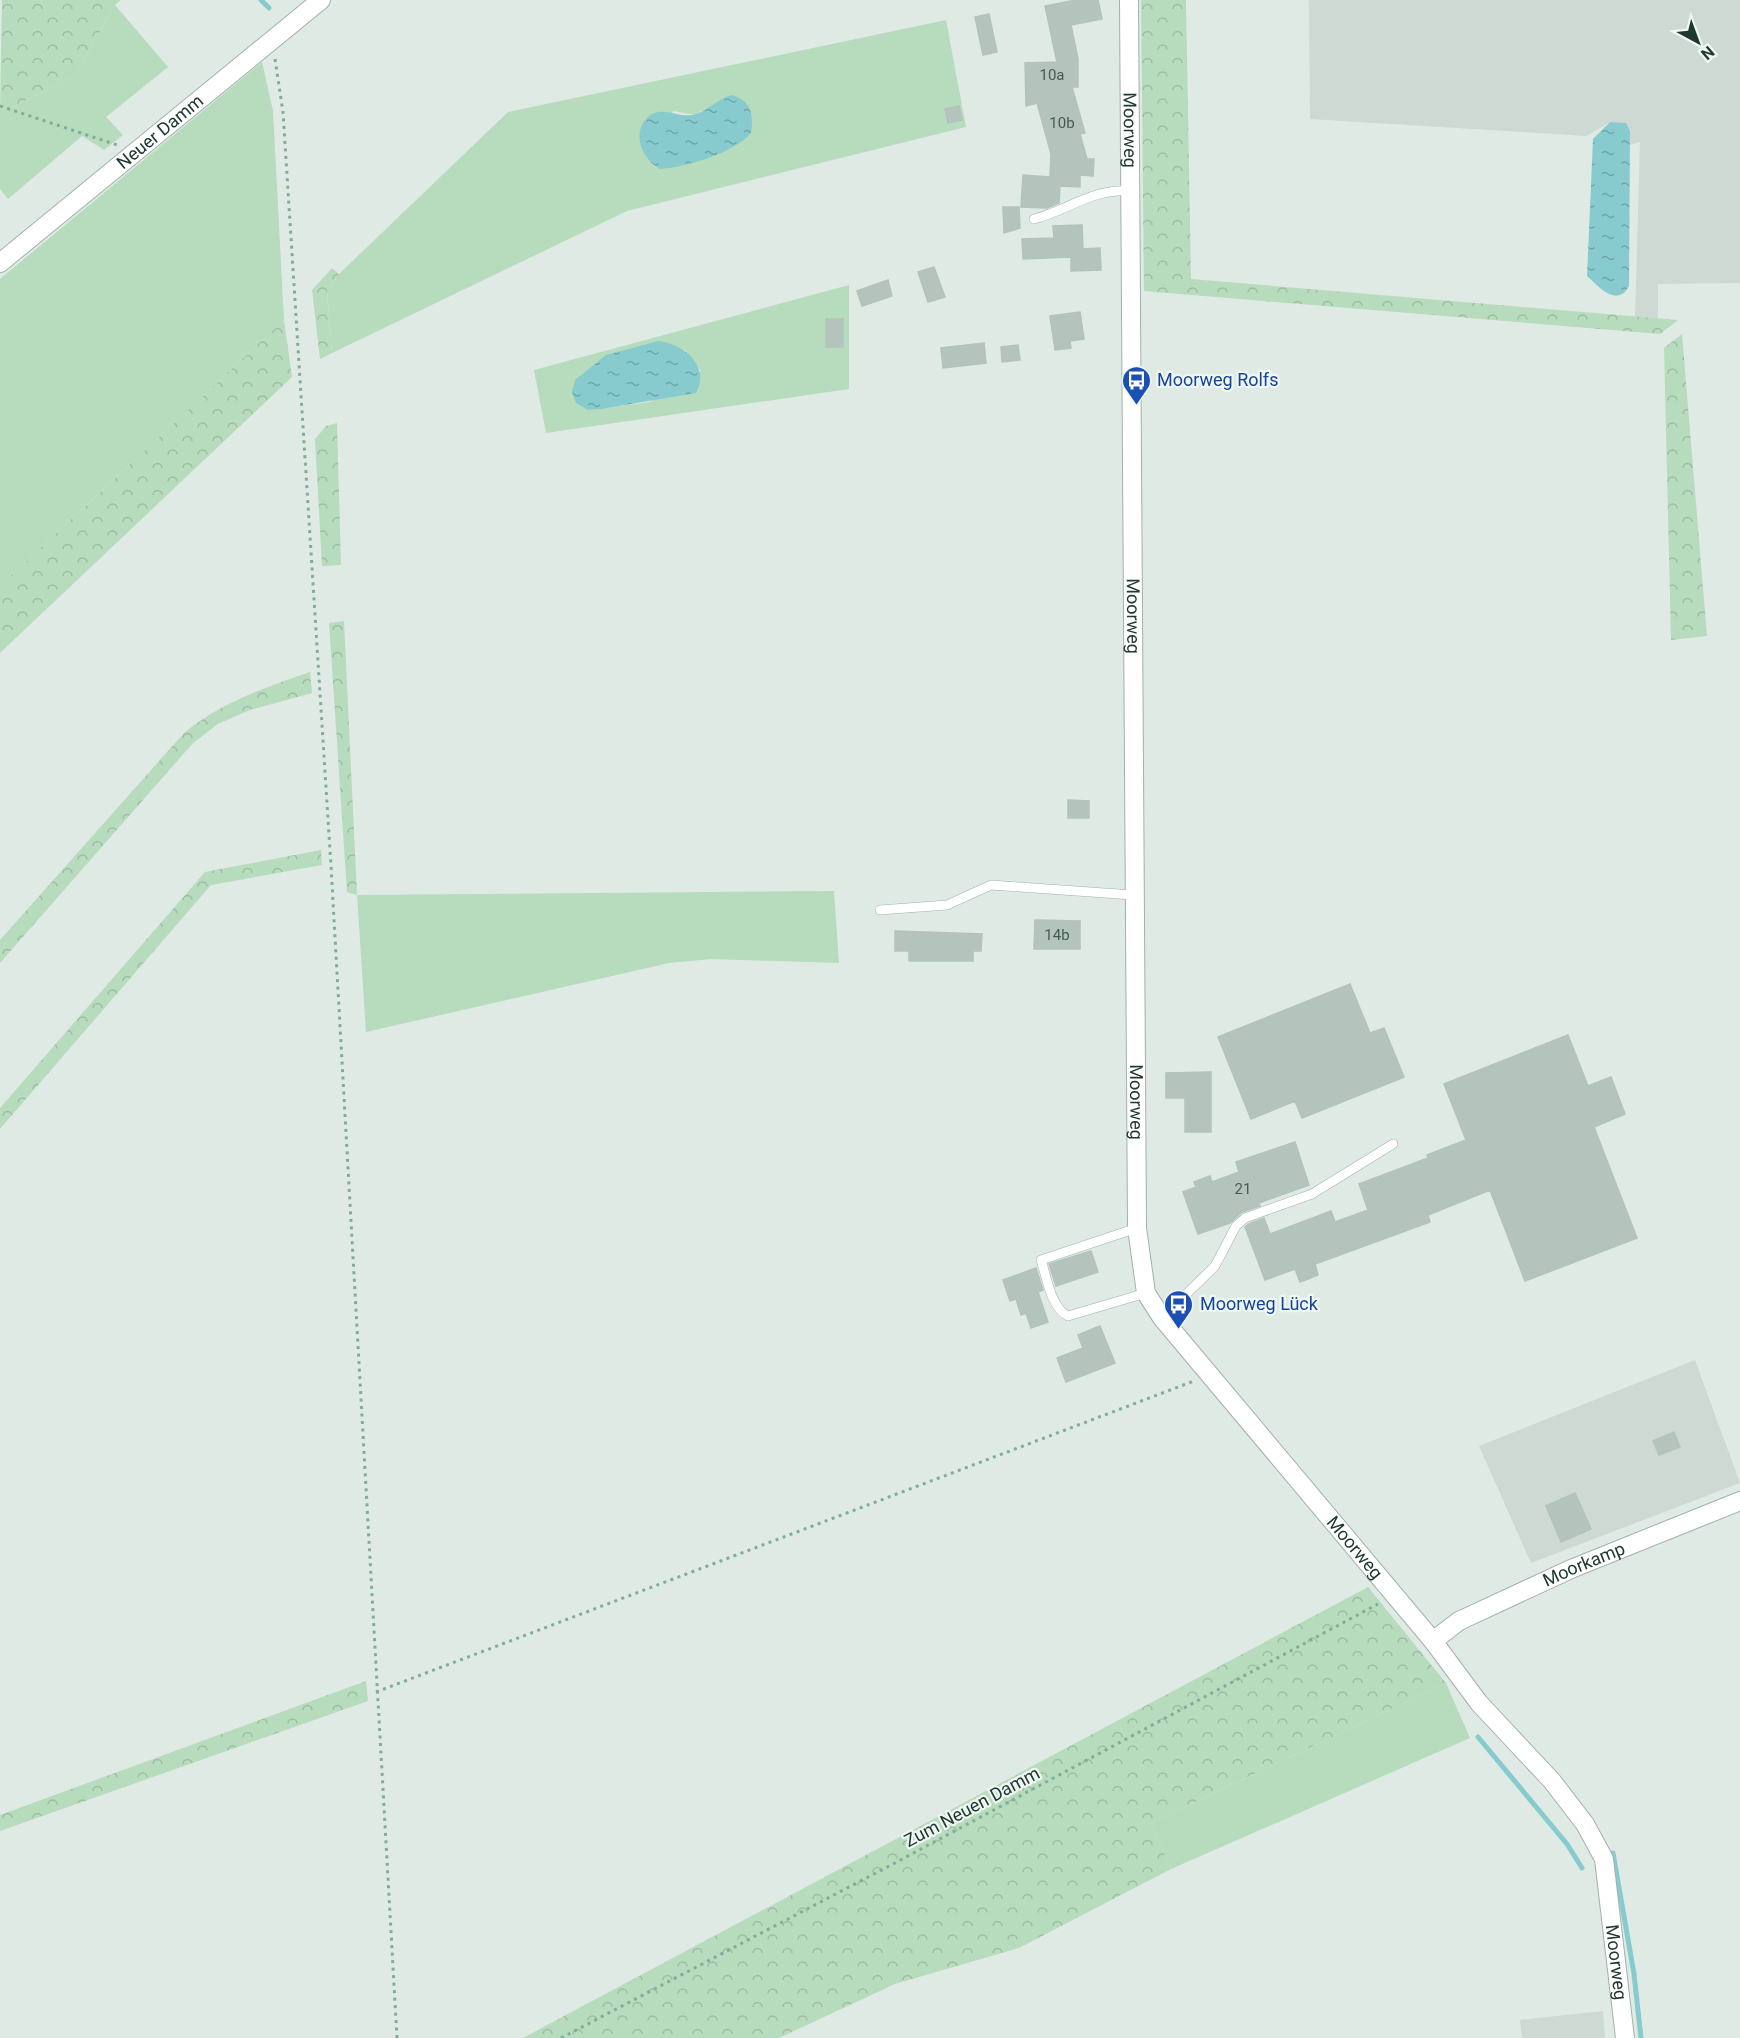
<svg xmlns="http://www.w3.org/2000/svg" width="1740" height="2038" viewBox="0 0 1740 2038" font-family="Roboto,sans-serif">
  <defs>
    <pattern id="forest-crowns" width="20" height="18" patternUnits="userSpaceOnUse" patternTransform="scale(1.5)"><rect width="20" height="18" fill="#b7dbbd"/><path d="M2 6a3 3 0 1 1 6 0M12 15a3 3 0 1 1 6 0" fill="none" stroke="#9dbda3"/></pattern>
    <pattern id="water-ripples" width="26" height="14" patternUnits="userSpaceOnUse" patternTransform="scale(1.5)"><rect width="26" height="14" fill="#87cbcf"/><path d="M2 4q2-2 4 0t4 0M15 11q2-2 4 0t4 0" fill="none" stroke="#6ea6a8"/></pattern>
  </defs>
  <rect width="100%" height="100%" fill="#dfeae4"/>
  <path fill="#cdd9d2" d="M1309,0H1740V283L1658,284V318L1635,317L1640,142L1630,145V131L1610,122L1586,136L1310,119Z
    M1695,1360L1740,1483L1531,1563L1479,1446Z
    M1603,2011L1605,2038H1522L1520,2020Z"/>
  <path fill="#b7dbbd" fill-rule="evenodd" d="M115,5L168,67L106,117L123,135L104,150L82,136L8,199L0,189V113L75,76Z
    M946,20L966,127L627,211L332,353L327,292L339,274L508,112ZM703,110L660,169L673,111L695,115Z
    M262,62L273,111L284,320L0,586V279Z
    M849,285V389L546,433L534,370ZM685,350L701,371L650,402L587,410L576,403Z
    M834,891L839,963L711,959L669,963L366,1032L357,895Z
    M1446,1683L1470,1738L1171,1869L1151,1823Z"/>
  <path fill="url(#forest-crowns)" d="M2,0H121L115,5L75,76L0,113Z
    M1141,0H1186L1191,279L1678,320L1660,334L1144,291Z
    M332,268L339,274L327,292L332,353L320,359L312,290Z
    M284,320L292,377L0,653V586Z
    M1682,334L1707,636L1671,640L1664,348Z
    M337,423L341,565L322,566L315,439L326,426Z
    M344,621L357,895L347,892L329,623Z
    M310,672L312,693L250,710L218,724L193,743L0,963V940L184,733C222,702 264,688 310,672Z
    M321,850L322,865L211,885L0,1129V1108L205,872Z
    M1368,1587L1446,1683L1151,1823L1171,1869L1019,1948L895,1984L779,2038H523Z
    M366,1681L368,1701L0,1831V1815Z"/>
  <path fill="url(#water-ripples)" d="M732,95C751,101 754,114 751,133C734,153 687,167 660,169C643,160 631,135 647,118C662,103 680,120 696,114C709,110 717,99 732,95Z
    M1610,122L1626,123L1630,131L1629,286C1617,308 1599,287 1587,276L1593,139Z
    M658,341C684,344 711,366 696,393L601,409L587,410L576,403L572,392L575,380L606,355Z"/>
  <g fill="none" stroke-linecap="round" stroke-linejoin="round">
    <path stroke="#87cbcf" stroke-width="5" d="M261,0L269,8
      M1478,1737L1567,1844L1582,1868
      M1613,1853L1634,1974L1641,2038"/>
  </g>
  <path fill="#b4c4bc" stroke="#b1c3ba" stroke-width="1.5" d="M1076,0H1098L1102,19L1071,25L1078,59V87H1072L1085,133L1080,134L1087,159H1094L1093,176L1080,175V187L1060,186L1059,203L1056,204L1047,208L1021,207L1023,175L1050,177L1051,154L1037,103L1026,106L1025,63L1057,62L1045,6Z
    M989,14L997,52L983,55L975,17Z
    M959,106L962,120L948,123L945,109Z
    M1003,207H1019L1020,228L1004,233Z
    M1082,225L1083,249L1100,248L1101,270L1071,271V257L1023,259L1022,239L1054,238L1053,226Z
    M934,267L945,297L928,302L918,272Z
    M888,280L892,296L862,306L857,291Z
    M1080,312L1084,339L1070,341L1071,348L1055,350L1050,316Z
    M826,319H843V347H826Z
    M984,343L986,363L943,368L941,348Z
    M1018,345L1020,360L1002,362L1001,347Z
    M1068,800L1089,801V818H1068Z
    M1035,920L1080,921V949H1034Z
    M895,931L982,934L981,951H973V961H909V951H895Z
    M1350,984L1370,1033L1384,1028L1404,1077L1302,1118L1295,1101L1251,1119L1218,1037Z
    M1568,1035L1588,1086L1611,1077L1625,1114L1594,1127L1637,1238L1525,1281L1490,1190L1428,1215L1430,1222L1315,1264L1318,1275L1300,1282L1295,1269L1265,1280L1245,1227L1249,1224L1264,1218L1270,1234L1331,1211L1335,1222L1368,1210L1359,1184L1428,1158L1427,1155L1466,1140L1444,1084Z
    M1211,1072V1132H1185V1098H1166V1073Z
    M1295,1142L1309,1185L1259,1203L1260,1206L1242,1212L1230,1223L1198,1234L1183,1192L1196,1187L1194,1182L1210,1176L1212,1182L1239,1172L1236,1162Z
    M1091,1251L1098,1272L1056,1286L1049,1264Z
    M1036,1268L1043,1290L1038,1292L1048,1322L1031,1328L1026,1313L1021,1315L1016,1299L1010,1301L1003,1280Z
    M1100,1326L1115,1363L1066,1382L1057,1358L1083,1348L1078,1335Z
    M1674,1432L1680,1447L1659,1455L1653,1441Z
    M1575,1493L1591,1529L1561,1542L1546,1506Z"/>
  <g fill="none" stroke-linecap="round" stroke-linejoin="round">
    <defs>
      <path id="service" d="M1034,219C1068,210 1094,188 1130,191
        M880,910L947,905L991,885L1133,895
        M1137,1228L1041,1260C1047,1278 1051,1308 1068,1316L1146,1293
        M1162,1318L1215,1266L1236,1226L1245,1218L1312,1194L1393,1144"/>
      <g id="minor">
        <path id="s1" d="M1129,0L1137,1228L1146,1293L1162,1318L1433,1641L1479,1703L1552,1781L1585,1824L1604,1859L1625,2038"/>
        <path id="s2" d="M0,263L321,0"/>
        <path id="s3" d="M1433,1641L1459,1621L1571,1569L1740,1501"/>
      </g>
    </defs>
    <use href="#service" stroke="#a2b1aa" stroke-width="10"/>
    <use href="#minor" stroke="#a2b1aa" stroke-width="20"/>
    <path stroke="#7fad9a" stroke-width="3" stroke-dasharray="3 4.5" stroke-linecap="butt" d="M275,59L283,112L331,866L397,2038
      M0,106L117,145
      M376,1692L1194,1381
      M561,2038L893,1864L1378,1604"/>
    <use href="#service" stroke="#fff" stroke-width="9"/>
    <use href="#minor" stroke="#fff" stroke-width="18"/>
  </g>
  <defs>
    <symbol id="bus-pin" viewBox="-11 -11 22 30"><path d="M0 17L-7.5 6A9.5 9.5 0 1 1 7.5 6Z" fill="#1a4fb4" stroke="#eff7f2"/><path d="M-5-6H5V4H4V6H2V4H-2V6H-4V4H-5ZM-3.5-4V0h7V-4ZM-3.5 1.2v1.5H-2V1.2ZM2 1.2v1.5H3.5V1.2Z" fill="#fff"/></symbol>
  </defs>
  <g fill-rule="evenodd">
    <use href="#bus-pin" x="1120" y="364" width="33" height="45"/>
    <use href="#bus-pin" x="1162" y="1288" width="33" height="45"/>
  </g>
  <g text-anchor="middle" stroke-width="4.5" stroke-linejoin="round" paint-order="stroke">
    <g font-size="15" fill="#455c53">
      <text x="1052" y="80">10a</text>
      <text x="1062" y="128">10b</text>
      <text x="1057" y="940">14b</text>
      <text x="1243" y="1194">21</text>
    </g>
    <g font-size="18" fill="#203930" stroke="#eff7f2">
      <text dy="6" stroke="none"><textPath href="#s1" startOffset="130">Moorweg</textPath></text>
      <text dy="6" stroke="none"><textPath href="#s2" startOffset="207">Neuer Damm</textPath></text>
      <text dy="6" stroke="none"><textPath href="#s1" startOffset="616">Moorweg</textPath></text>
      <text dy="6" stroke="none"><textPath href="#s1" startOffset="1102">Moorweg</textPath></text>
      <text dy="6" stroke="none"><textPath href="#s1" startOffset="1623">Moorweg</textPath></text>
      <text dy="6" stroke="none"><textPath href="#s3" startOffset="170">Moorkamp</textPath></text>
      <text transform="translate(972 1807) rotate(-28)" y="6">Zum Neuen Damm</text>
      <text dy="6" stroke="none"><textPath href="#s1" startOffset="2127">Moorweg</textPath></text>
    </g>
    <g font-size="18" fill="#164399" stroke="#eff7f2" text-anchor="start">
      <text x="1157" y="386">Moorweg Rolfs</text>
      <text x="1200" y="1310">Moorweg Lück</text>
    </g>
  </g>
  <g transform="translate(1698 42) rotate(139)" stroke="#eff7f2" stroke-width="4.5" paint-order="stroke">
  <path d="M0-4.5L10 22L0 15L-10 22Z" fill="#203930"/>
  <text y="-9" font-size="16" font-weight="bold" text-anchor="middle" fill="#203930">N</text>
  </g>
</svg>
